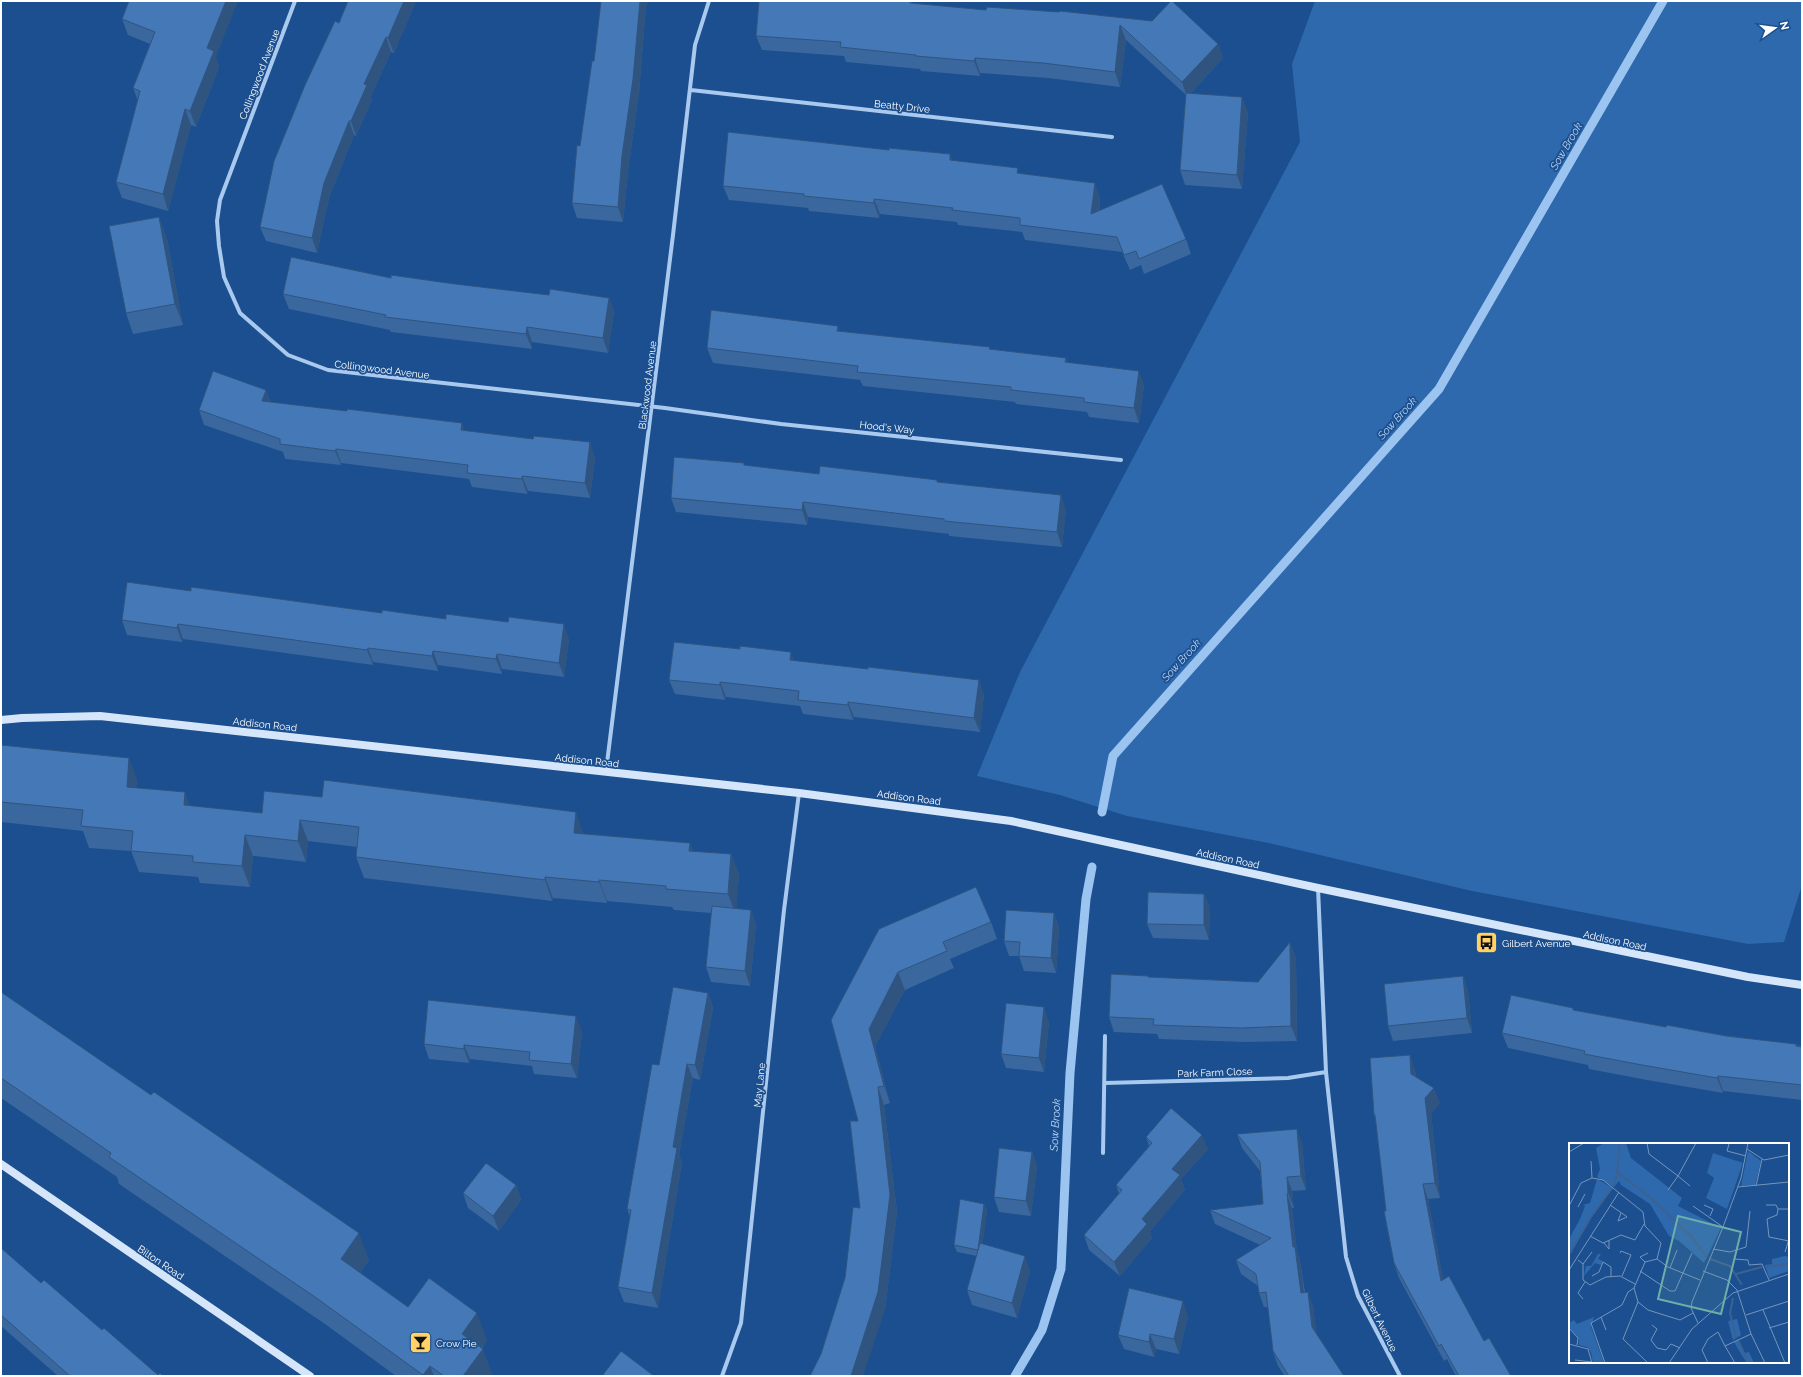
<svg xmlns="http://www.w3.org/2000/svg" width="1803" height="1377" viewBox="0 0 1803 1377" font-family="Raleway,sans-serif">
  <rect width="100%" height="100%" fill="#1b4f8f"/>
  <path fill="#2e69ad" d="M1315,1H1802V885L1784,942L1748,944L1472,891L1269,843L1127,816L1060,795L977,776L1020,672L1300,142L1292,64Z"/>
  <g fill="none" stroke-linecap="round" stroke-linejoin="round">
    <path stroke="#9cc4f0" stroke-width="9" d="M1102,812L1113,756L1439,389L1663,1
      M1015,1376L1042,1330L1061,1269L1070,1073L1086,899L1092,867"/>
    <path stroke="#a9c9ee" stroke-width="4" d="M295,1L220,200L217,221L219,246L224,277L240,313L288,355L328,370L665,408L781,424L1121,460
      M691,90L1112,137
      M606,771L673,235L695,45L709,1
      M1318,888L1326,1072L1346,1257L1358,1296L1400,1376
      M1105,1083L1288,1078L1326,1072
      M1103,1153L1105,1036
      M722,1376L741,1323L784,910L799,793"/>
    <path stroke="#d6e6fa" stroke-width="8" d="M1,720L22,718L100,716L799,793L1011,821L1318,888L1748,977L1802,985
      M1,1164L310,1376"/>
  </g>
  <path fill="#3a679d" d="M129,1L216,57L219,67L196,127L191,125L168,211L122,198L116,182L138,101L133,88L150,44L128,35L122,19Z
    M416,1L394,53L391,52L371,96L372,100L356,136L354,135L329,198L317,253L266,241L260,227L339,23Z
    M601,1H649L646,6L639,93L628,171L623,222L577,218L572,203L580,146L594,61Z
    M759,1H911L912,3L986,10L1059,12L1218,44L1223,58L1191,93L1248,112L1242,189L1185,185L1180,170L1186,95L1126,40L1120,87L1048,78L980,73V76L921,71L920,69L846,62L844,56L762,50L756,36Z
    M953,160L1020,173L1100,198L1099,211L1186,239L1191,254L1144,274L1141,265L1130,270L1122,252L1025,240L1022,232L958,225L957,222L880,214L879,218L809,211L808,208L729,200L723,186Z
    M159,217L167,239L183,325L133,334L126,313Z
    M391,278L549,295L609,298L614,312L608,353L532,342V349L391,332L390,330L289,309L283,294Z
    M840,331L1066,358L1067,363L1144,385L1139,423L1089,417L1087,412L1016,404L1015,402L863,386L860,380L713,363L707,348Z
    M266,390L270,402L465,431L595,457L590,498L528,491L527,494L472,487L469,479L341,463V465L285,459L283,452L204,425L199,410Z
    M744,465L819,474L938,482L1066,510L1062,547L949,536V534L808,517L807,525L676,512L671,498Z
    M122,620L569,639L564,677L502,669V674L438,665V671L373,662V665L183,639L182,642L127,635Z
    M794,661L984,694L980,732L854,717L853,720L803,714L800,706L726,697L725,700L675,694L669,680Z
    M1,745L137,779L136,788L190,806L262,813L583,834L690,843L693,851L731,854L739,875L736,909L751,910L756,925L750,986L711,982L706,967L711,913L674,910L672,907L607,901V903L553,898L552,901L364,878L356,857L357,847L308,841L306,862L253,856L250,887L200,883L198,877L139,872L131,851L89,848L83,831L1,822Z
    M1204,894L1210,908L1209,940L1153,938L1147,924Z
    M1054,913L1059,928L1056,973L1024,971L1019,956H1009L1004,941Z
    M991,922L997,939L950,959L954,968L905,990L875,1046L890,1103L884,1105L897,1212L885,1310L821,1354L845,1278L860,1208L858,1121L879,929Z
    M1296,957L1297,1041L1246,1042L1159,1039L1157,1034L1114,1032L1109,1017L1149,977L1258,982Z
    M1463,976L1468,991L1472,1033L1393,1041L1388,1026Z
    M1,992L369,1260L360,1273L408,1307L487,1340L482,1348L492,1376H396L325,1324L119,1184L117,1177L1,1098Z
    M708,993L713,1008L700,1080L693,1078L679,1155L682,1162L658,1308L624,1302L618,1287L630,1217L627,1209L659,1065Z
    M1573,1008L1574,1010L1666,1027L1802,1046V1100L1723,1091V1093L1647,1080L1589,1069L1588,1065L1508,1048L1502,1033Z
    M1049,1022L1044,1072L1006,1068L1001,1054Z
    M582,1031L577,1078L534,1074L532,1066L470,1059L469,1063L429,1059L424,1044Z
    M1415,1070L1416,1077L1440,1103L1431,1113L1440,1198L1428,1199L1443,1279L1484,1341L1511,1376H1456L1447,1359L1444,1361L1399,1278L1394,1263L1386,1211L1376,1122L1374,1115Z
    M1237,1134L1302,1143L1306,1190L1292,1191L1294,1208H1292L1297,1252L1300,1261L1305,1292L1313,1306L1316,1334L1344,1376H1285L1278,1366L1273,1351L1268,1307H1264L1259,1293L1258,1286L1241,1274L1236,1260L1260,1245L1215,1224L1210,1210L1263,1204L1260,1171L1242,1148Z
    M1146,1137L1208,1149L1181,1179L1185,1190L1150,1231L1152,1238L1120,1276L1089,1250L1084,1235L1119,1194L1116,1185L1149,1146Z
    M1032,1152L1037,1166L1031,1216L999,1212L994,1197Z
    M516,1185L521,1200L499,1231L468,1208L463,1193Z
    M984,1204L987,1211L982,1244L1030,1271L1017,1318L972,1305L967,1290L977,1256L957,1252L954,1245Z
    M1,1248L41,1283L102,1330L158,1375L163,1376H58L1,1326Z
    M1188,1316L1179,1354L1156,1349L1154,1357L1124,1349L1118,1335Z"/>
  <path fill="#305480" d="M226,1H238L216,57L219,67L196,127L190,111L207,48Z
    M404,1H416L394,53L388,38Z
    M640,1H649L646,6L639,93L628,171L623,222L618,207L622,156Z
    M1120,25L1126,40L1120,87L1115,72Z
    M386,37L391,52L371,96L372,100L356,136L351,121L364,84Z
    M1218,44L1223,58L1187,97L1182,82Z
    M975,58L980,73V76L974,61Z
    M1242,97L1248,112L1242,189L1237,175Z
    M185,109L191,125L168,211L163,194Z
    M349,121L354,135L329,198L317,253L312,238L324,183Z
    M950,154L956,169L950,160Z
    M1095,183L1100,198L1096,229L1091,214Z
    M874,199L880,214L879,218L874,203Z
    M159,217L167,239L183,325L175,304Z
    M609,298L614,312L608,353L603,338Z
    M838,326L843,340L837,331Z
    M527,327L532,342V349L526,334Z
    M1139,371L1144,385L1139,423L1134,408Z
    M266,390L271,405L262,401Z
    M462,423L467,438L461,430Z
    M590,442L595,457L590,498L585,483Z
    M336,449L341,463V465L335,451Z
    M522,476L528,491L527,494L522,479Z
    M1061,495L1066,510L1062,547L1057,532Z
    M803,502L808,517L807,525L802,510Z
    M178,624L183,639L182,642L177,628Z
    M564,624L569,639L564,677L559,663Z
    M368,648L373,662V665L367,650Z
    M433,651L438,665V671L432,656Z
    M791,652L796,667L790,660Z
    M497,654L502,669V674L496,659Z
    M979,680L984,694L980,732L974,718Z
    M720,682L726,697L725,700L720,685Z
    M848,702L854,717L853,720L848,705Z
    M129,758L137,779L134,808L127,787Z
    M185,792L193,813L184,805Z
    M576,812L583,833L581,854L574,833Z
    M300,820L308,841L306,862L298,841Z
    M245,835L253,856L250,887L242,866Z
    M690,843L698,864L689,851Z
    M731,854L739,875L736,915L728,894Z
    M545,877L553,898L552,901L545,880Z
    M599,880L607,901V903L599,882Z
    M1204,894L1210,908L1209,940L1204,925Z
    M751,910L756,925L750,986L745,971Z
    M1054,913L1059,928L1056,973L1051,958Z
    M1290,942L1296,957L1297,1041L1291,1026Z
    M898,972L905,990L875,1046L890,1103L884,1086L869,1029Z
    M1463,976L1468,991L1472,1033L1467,1018Z
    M708,993L713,1008L700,1080L695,1065Z
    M1044,1007L1049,1022L1044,1072L1039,1058Z
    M576,1016L582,1031L577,1078L571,1064Z
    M464,1045L470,1059L469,1063L464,1049Z
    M1410,1055L1415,1070L1417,1089L1411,1074Z
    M687,1064L693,1078L679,1155L682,1162L658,1308L652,1293L673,1147Z
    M1718,1076L1723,1091V1093L1717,1078Z
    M878,1087L884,1105L897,1212L885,1310L863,1376H851Z
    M1434,1088L1440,1103L1431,1113L1440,1198L1435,1183L1425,1098Z
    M1297,1129L1302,1143L1306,1190L1301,1176Z
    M1202,1135L1208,1149L1181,1179L1185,1190L1150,1231L1152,1238L1120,1276L1114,1262L1142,1219L1172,1169Z
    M1032,1152L1037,1166L1031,1216L1026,1201Z
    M1287,1177L1292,1191L1294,1208L1288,1193Z
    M1423,1184L1428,1199L1446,1295L1441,1281Z
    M516,1185L521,1200L499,1231L493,1216Z
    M1287,1194L1292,1208L1297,1252L1300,1261L1306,1307L1301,1293L1293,1247Z
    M984,1204L987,1211L981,1257L978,1250Z
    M359,1233L369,1260L351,1286L341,1259Z
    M1025,1256L1030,1271L1017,1318L1012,1303Z
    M1308,1292L1313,1306L1318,1342L1312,1327Z
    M1183,1301L1188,1316L1179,1354L1174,1339Z
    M477,1313L487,1340L472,1361L462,1334Z
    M1150,1334L1156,1349L1154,1357L1149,1342Z
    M483,1349L493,1376H463Z
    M430,1366L434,1376H423V1375Z"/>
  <path fill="#4478b7" stroke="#305480" d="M129,1H226L207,48L214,51L190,111L185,109L163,194L116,182L140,91L133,88L155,32L122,19Z
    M348,1H404L388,38L386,37L364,84L367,85L351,121H349L324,183L312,238L260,227L274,161L305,85L335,21L339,23Z
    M601,1H640L633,79L622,156L618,207L572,203L577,145L580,146L592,61H594Z
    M759,1H910V3L986,10L987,7L1059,12L1060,11L1152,21L1171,1H1172L1218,44L1182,82L1120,25L1115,72L1043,63L975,58L974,61L916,56V55L840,47L841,42L756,36Z
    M1186,93L1242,97L1237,175L1180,170Z
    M728,132L889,150V148L950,154V160L1018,168L1017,173L1095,183L1091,214L1162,184L1186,239L1139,259L1136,251L1124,255L1117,237L1020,225V218L952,210L953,208L874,199V203L804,196V194L723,186Z
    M159,217L175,304L126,313L109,226Z
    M291,257L391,278V275L455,284L549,295L550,289L609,298L603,338L527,327L526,334L385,317L386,315L283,294Z
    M711,310L838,326L837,331L990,347L989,349L1066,358L1065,362L1139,371L1134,408L1084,402V398L1011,390V387L857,372L858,366L707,348Z
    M213,371L266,390L262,401L347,411V409L462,423L461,430L533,439L534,436L590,442L585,483L522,476V479L467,473L468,465L336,449L335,451L280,444V439L199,410Z
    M674,457L744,463V465L819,474L820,466L937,480V482L1061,495L1057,532L944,521V519L803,502L802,510L671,498Z
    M127,582L191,591V587L382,613V610L446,619V614L508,622L509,617L564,624L559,663L497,654L496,659L433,651L432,656L368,648L367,650L178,624L177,628L122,620Z
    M674,642L740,649V646L791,652L790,660L868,669V667L979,680L974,718L848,702V705L798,700L799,691L720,682V685L669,680Z
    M1,745L129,758L127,787L185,792L184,805L262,813L264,791L322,797L324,780L576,812L574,833L690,843L689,851L731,854L728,894L666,889V886L599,880V882L545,877V880L356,857L359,827L300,820L298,841L245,835L242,866L193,862V856L131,851L133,831L81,826L83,810L1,802Z
    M976,887L991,922L943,942L947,951L898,972L869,1029L884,1086L878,1087L890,1195L878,1292L851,1376H810L821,1354L845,1278L853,1207L860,1208L850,1121H858L831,1020L879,929Z
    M1148,892L1204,894V925L1147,924Z
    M712,906L751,910L745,971L706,967Z
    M1006,910L1054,913L1051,958L1019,956L1020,942L1004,941Z
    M1290,942L1291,1026L1241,1028L1153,1025L1154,1019L1109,1017L1111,974L1148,976V977L1258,982Z
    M1463,976L1467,1018L1388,1026L1384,984Z
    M673,987L708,993L695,1065L687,1064L673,1147L677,1148L652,1293L618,1287L631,1210L627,1209L652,1064L659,1065Z
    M1,992L151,1095L154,1092L359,1233L341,1259L408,1307L429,1278L477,1313L462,1334L483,1349L463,1376H444L430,1366L423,1375L315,1297L109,1157L111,1153L1,1078Z
    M1511,995L1573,1008V1010L1666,1027L1667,1025L1726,1036L1796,1044V1046L1802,1047V1085L1718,1076L1717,1078L1642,1065L1584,1054L1585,1051L1502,1033Z
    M428,1000L576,1016L571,1064L529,1060L530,1052L464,1045V1049L424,1044Z
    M1006,1003L1044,1007L1039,1058L1001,1054Z
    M1410,1055L1411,1074L1434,1088L1425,1098L1435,1183L1423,1184L1441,1281L1449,1276L1484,1341L1489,1338L1511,1376H1459L1441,1344L1439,1346L1394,1263L1384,1211H1386L1375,1115H1374L1370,1058Z
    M1171,1108L1202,1135L1172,1169L1180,1175L1142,1219L1147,1224L1114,1262L1084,1235L1122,1190L1116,1185L1152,1143L1146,1137Z
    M1297,1129L1301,1176L1287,1177L1288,1193L1287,1194L1293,1247H1295L1301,1293L1308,1292L1312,1327L1344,1376H1289L1273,1351L1266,1292L1259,1293L1256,1274L1236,1260L1271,1238L1210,1210L1263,1204L1260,1162L1237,1134Z
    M999,1148L1032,1152L1026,1201L994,1197Z
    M486,1163L516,1185L493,1216L463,1193Z
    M960,1199L984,1204L978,1250L954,1245Z
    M980,1243L1025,1256L1012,1303L967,1290Z
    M1,1248L41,1283L44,1280L102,1330L104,1328L158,1375L160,1373L163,1376H70L1,1315Z
    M1129,1288L1183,1301L1174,1339L1150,1334L1149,1342L1118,1335Z
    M621,1351L654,1376H602Z"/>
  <defs>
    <symbol id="bus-square" viewBox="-11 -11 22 22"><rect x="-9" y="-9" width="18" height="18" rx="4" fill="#ffd166" stroke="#1b4f8f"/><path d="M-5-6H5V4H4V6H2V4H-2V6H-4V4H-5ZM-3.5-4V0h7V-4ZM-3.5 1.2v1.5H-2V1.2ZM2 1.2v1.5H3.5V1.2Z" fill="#111"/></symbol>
    <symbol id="bar-square" viewBox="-11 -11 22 22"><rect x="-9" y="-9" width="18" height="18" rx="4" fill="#ffd166" stroke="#1b4f8f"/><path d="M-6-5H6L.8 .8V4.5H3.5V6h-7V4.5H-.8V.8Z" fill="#111"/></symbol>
  </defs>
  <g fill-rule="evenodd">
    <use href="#bus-square" x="1474" y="930" width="25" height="25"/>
    <use href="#bar-square" x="408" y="1330" width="25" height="25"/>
  </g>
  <g text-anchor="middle" stroke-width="3.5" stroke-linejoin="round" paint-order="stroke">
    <g font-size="10" fill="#fff" stroke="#1b4f8f">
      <text transform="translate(259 74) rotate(-69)" y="4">Collingwood Avenue</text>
      <text transform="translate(902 106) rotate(6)" y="4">Beatty Drive</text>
      <text transform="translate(382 369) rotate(7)" y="4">Collingwood Avenue</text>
      <text transform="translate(647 385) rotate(-83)" y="4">Blackwood Avenue</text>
      <text transform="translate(887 427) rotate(6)" y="4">Hood's Way</text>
      <text transform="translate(265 724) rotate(6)" y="4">Addison Road</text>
      <text transform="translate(587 760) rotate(6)" y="4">Addison Road</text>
      <text transform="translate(909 797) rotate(7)" y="4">Addison Road</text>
      <text transform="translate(1228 858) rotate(12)" y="4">Addison Road</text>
      <text transform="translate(1615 940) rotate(12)" y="4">Addison Road</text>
      <text transform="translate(1215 1072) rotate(-2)" y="4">Park Farm Close</text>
      <text transform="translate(759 1085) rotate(-84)" y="4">May Lane</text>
      <text transform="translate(161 1262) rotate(34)" y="4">Bilton Road</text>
      <text transform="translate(1380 1320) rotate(64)" y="4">Gilbert Avenue</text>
    </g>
    <g font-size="10" fill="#fff" stroke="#1b4f8f" text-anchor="start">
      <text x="1502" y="947">Gilbert Avenue</text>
      <text x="436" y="1347">Crow Pie</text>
    </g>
    <g font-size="11" font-style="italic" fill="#b5d3f5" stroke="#1b4f8f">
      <text transform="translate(1566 146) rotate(-60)" y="4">Sow Brook</text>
      <text transform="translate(1397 418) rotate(-48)" y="4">Sow Brook</text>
      <text transform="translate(1181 660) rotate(-48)" y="4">Sow Brook</text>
      <text transform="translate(1055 1125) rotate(-87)" y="4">Sow Brook</text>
    </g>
  </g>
  <g transform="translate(1569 1143)">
    <rect width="220" height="220" fill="#1b4f8f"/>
    <path d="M35,0H57L62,15L113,55L109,63L152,85L135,120L110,98L100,93L81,61L52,42L50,38L45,44L28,34L31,26L27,5ZM179,8L192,18L186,42L172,43ZM144,10L174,20L158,66L137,55L145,35L138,30ZM28,36L44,45L22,74L2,110H0V96L11,76L16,63L14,62L21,60ZM29,111H32L29,116L34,118L32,122L26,120L15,133L17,123H22ZM216,113L220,114V128L200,135L196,122L203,121V116ZM25,174L22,184L35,220H24L22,209L18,204L10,202V196L0,184V180L5,177L8,181ZM168,176L172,192L164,197L159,178ZM170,197L176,210L180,209L185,220H178L172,211L165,199Z" fill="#2e69ad"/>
    <path fill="none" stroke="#3c6290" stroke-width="2" d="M51,0L48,29L84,57L123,94L138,115M45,43L48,29M1,110L22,74L43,45M141,116L161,123L173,142M196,124L220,121M167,131L193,124M164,155L161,170L167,195M168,198L180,220"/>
    <path fill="none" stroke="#7695bc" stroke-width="1" d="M78,0L80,11L109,33L99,47M160,1L158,8L177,13M178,6L195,17L220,12M0,9L15,0M22,18L23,35M121,43L109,33L127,0M187,43L193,16M169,44L220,39M41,62L57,73L58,74L49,78L52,70M135,62L144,66L141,73M197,62H207L209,66M0,63L12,40L23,35L34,37L74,69L76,83L92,100L88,116M124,63L154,84M9,64L16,51M220,66H209L208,72L198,76L200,94L220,98M21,93L34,100L52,92L66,97L75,81M35,100L40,106V98M144,106L161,109L177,104L181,68M216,109L220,96M51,110L52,108L62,112L53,133M165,116L179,117L180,122L193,121L200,137M9,117L14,121V137L21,142M76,119L71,114L79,110M14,121L23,109M101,125L108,107M0,127L50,49M71,128L101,148H106L123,110M134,128L158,137L168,147L182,191L196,220M23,133L30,129L34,119L42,124V133M21,142L37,134L51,133L66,141M65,145L69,159L79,167L111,177L124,170M14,156L9,150L16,139M69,159L54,196L79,220M194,167L216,220M177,172L220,158M32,174L37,187M129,180L122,165L123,159L154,84L172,35L179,0M83,182L88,186L82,197L88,205L97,207L102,201L111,205M0,185L9,195L8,202M200,185L220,179M0,201L19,206L23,220M6,217L23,219M36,220L22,180L53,162L59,149L65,145L76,119L88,116L99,124L131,137M100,220L123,186L164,150L220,131M139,220L133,207L139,196L149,189L156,203M166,220L156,203L182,191"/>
    <path fill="#6fada8" fill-opacity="0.15" stroke="#6fada8" stroke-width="2" d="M109,73L172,89L152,171L89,156Z"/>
    <rect width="220" height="220" fill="none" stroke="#fff" stroke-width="2"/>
  </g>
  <rect width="1803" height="1377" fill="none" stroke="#ffffff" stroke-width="4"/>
  <g transform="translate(1775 28) rotate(76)" stroke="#1b4f8f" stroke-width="3" paint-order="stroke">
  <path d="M0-3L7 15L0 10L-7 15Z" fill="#ffffff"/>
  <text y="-6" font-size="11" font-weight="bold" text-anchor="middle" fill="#ffffff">N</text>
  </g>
</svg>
